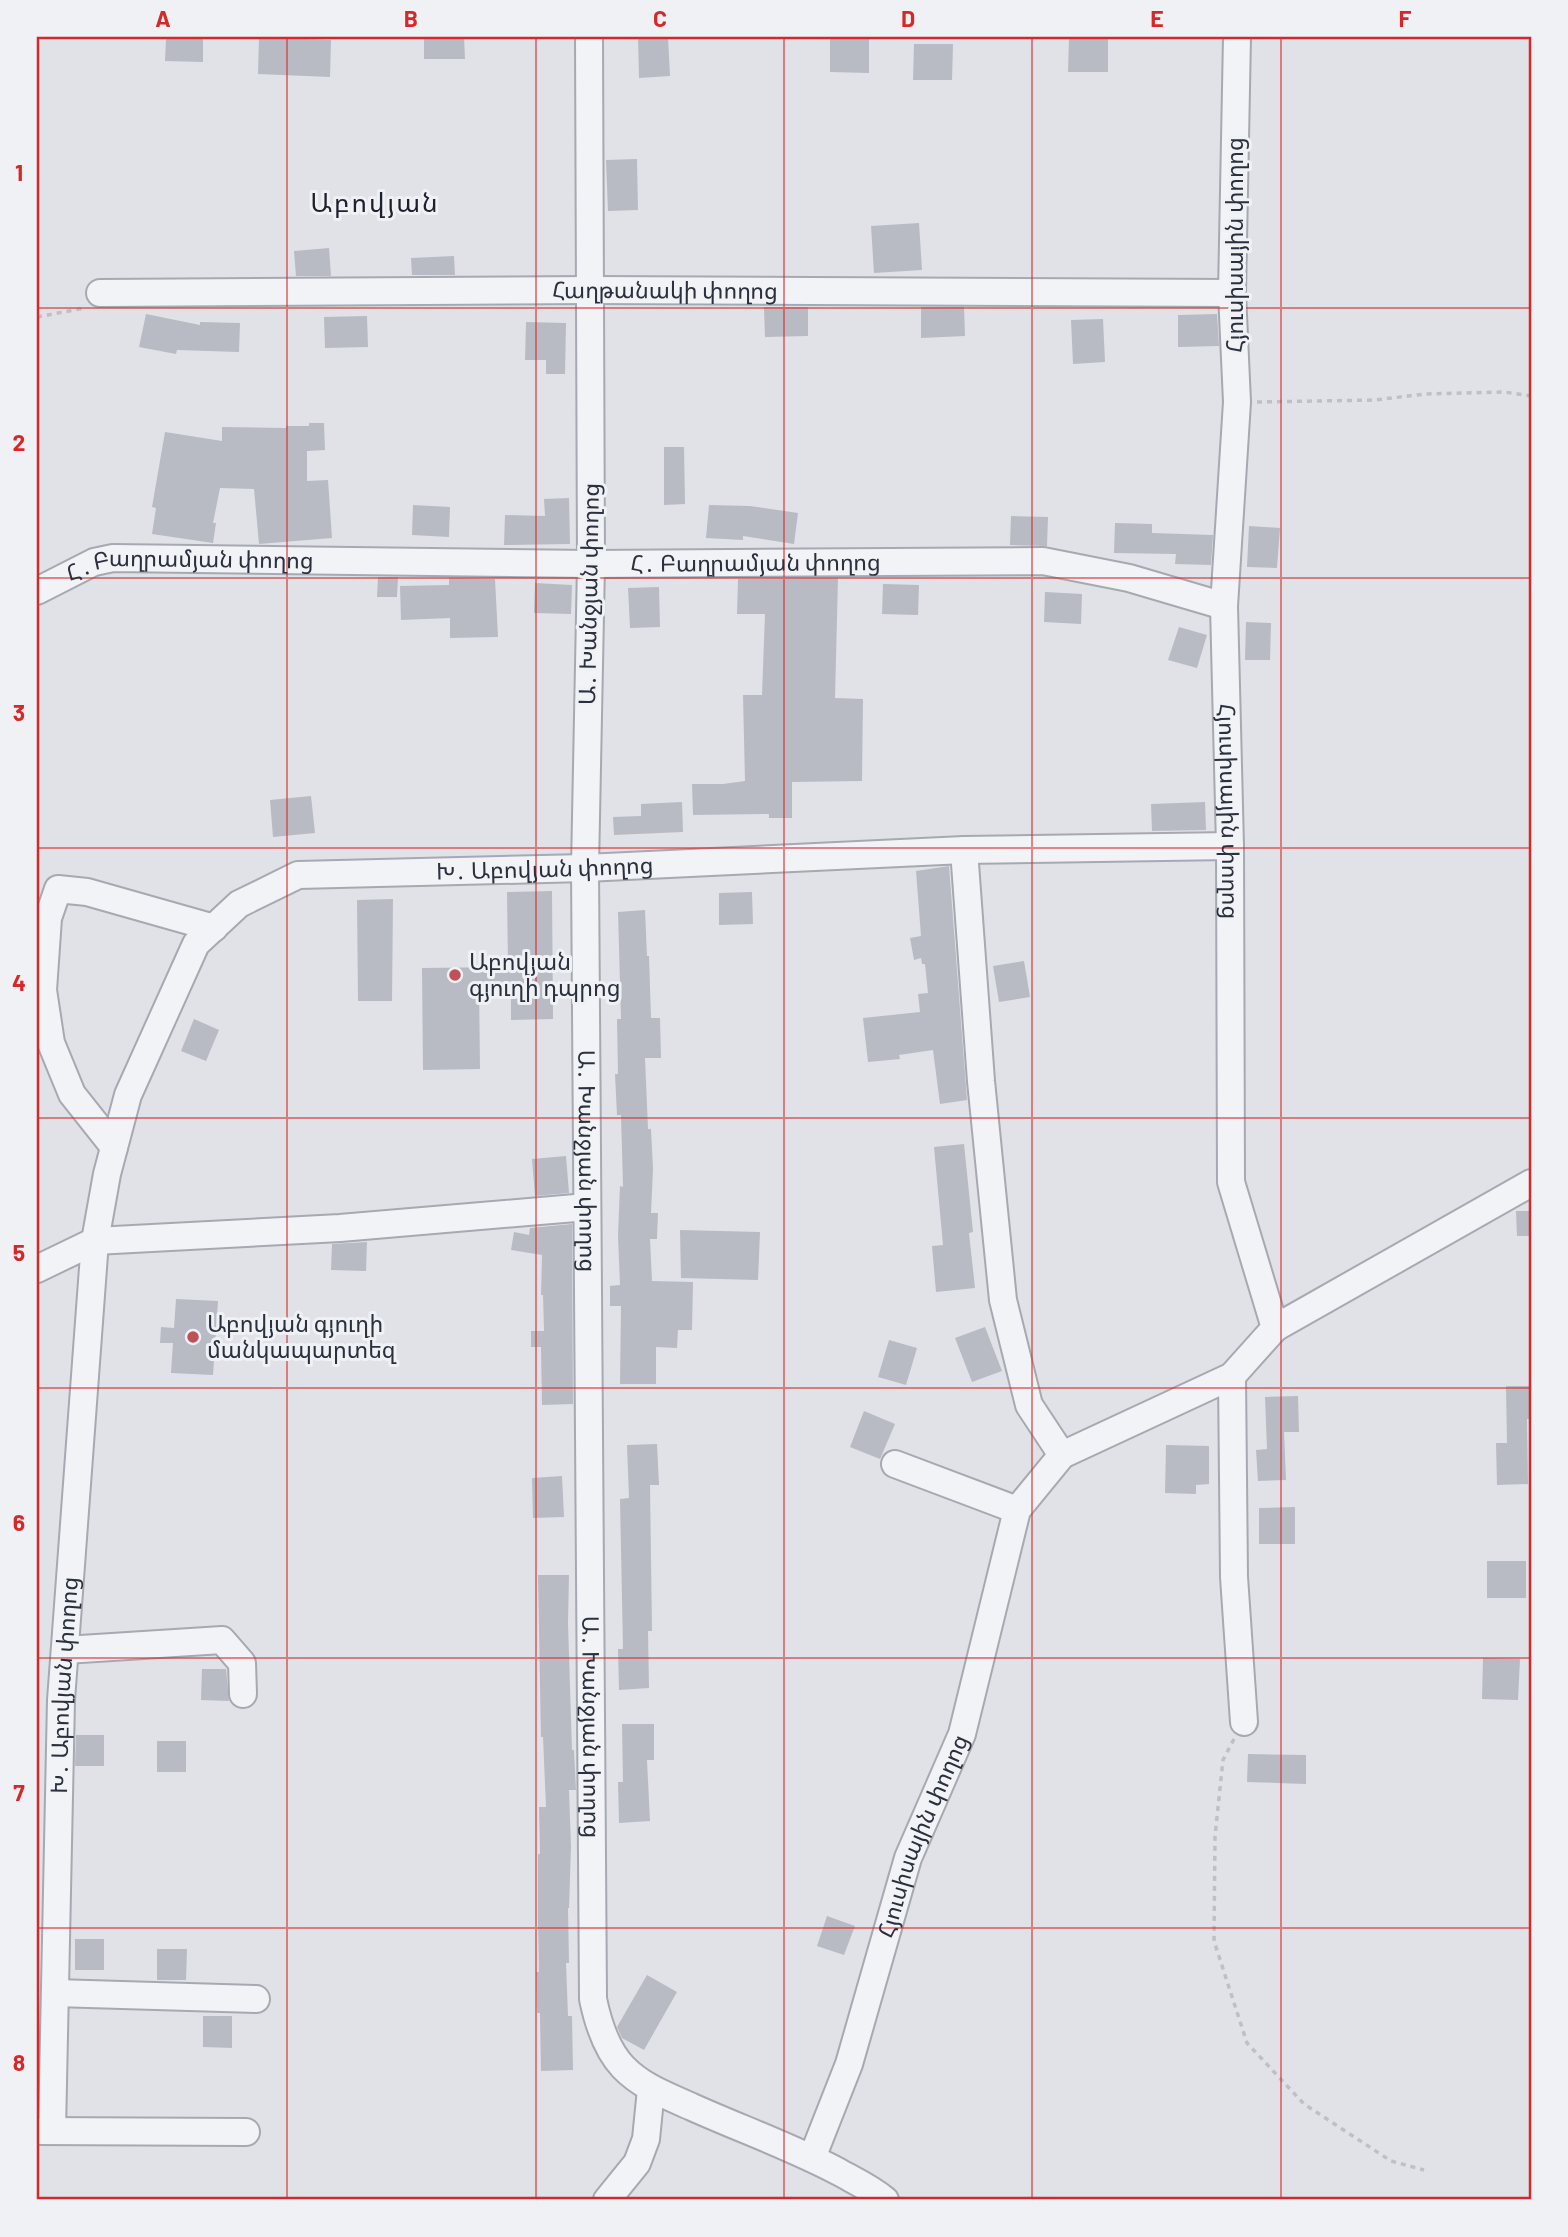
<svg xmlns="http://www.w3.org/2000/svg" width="1568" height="2237" viewBox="0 0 1568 2237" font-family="Barlow,'Noto Sans Armenian',sans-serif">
  <rect width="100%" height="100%" fill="#e0e2e7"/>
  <path fill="#b8bbc3" d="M259,37L331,40L330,77L258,74Z
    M424,37H464L465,59H424Z
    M638,37H668L670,76L639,78Z
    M830,37H869V73L830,72Z
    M1069,37H1108V72H1068Z
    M166,39H203V62L165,61Z
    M914,44H953L952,80H913Z
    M637,159L638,210L608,211L606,160Z
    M919,223L922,270L874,273L871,226Z
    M329,248L331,276H296L294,251Z
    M454,256L455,275H412L411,258Z
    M764,307H808V336L765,337Z
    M921,307H964L965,336L921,338Z
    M146,314L200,325V322L240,323L239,352L177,350L176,354L139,347Z
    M1217,314L1219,346L1178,347V315Z
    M367,316L368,347L325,348L324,317Z
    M1103,319L1105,362L1073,364L1071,320Z
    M526,322L566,323L565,374H546V360H525Z
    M309,423H324L325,450L307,451V481L328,480L332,538L259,544L254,489L220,488L213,523H216L213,543L152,534L156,508L152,507L165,432L222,441V427L286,428V426H309Z
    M664,447H684L685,504L664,505Z
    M569,498L570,544L504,545L505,515L545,516L544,499Z
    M413,505L450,507L449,537L412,535Z
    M709,505L750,506L798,513L794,544L743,536V540L706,538Z
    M1011,516L1048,517L1047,546L1010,545Z
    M1115,523L1152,524V533L1213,535L1211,565L1175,564L1176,554L1114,553Z
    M1249,526L1280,528L1277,568L1247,567Z
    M378,577H398L397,597H377Z
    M449,578L495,579L498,637L450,638V618L401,620L400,586L449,585Z
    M824,578H838L835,698L863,699L862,781L792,782V818H769V814L693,815L692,784H723L745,781L743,695H762L765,614H737L738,579Z
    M535,583L572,585L571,614L534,613Z
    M883,584L919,585L918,615L882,614Z
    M659,587L660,627L630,628L628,588Z
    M1045,592L1082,594L1081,624L1044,622Z
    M1246,622L1271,623L1270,660H1245Z
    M1179,627L1207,635L1197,668L1168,660Z
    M311,796L315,833L273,837L270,800Z
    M682,802L683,832L614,835L613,817L641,816V804Z
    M1205,802L1206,830L1152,831L1151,804Z
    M949,866L967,1100L940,1104L933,1050L899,1055L900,1059L868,1062L863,1018L920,1012L918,994L928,993L925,964H922L921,958L914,960L910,938L921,936L916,871Z
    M552,891L553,1019L511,1020V983H479L480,1069L423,1070L422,968L508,967L507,892Z
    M752,892L753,924L719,925V893Z
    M393,899L392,1001H358L357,900Z
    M645,910L647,956H649L651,1018H660L661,1058H645L648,1129H651L653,1169L651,1213H658L657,1239H650L652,1281L693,1282L692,1330H678L677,1348L656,1347V1384H620L621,1306H610V1286L620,1285L618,1236L620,1186L623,1187L621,1115H617L615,1074H618L617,1019H621L618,912Z
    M1024,961L1030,997L999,1002L993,966Z
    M194,1019L219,1030L206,1061L181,1051Z
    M964,1144L973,1232L969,1233L975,1288L936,1292L932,1246L943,1245L934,1147Z
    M566,1156L569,1193L535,1196L532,1159Z
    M1516,1211H1531V1236H1517Z
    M572,1224L573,1404L542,1405L541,1347H531V1331H544L543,1295H541L542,1255L511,1250L514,1232L529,1235L530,1228Z
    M680,1230L760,1232L758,1280L681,1278Z
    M367,1242L366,1271L331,1270L332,1244Z
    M176,1299L218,1301L213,1375L171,1373L173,1343H160L161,1327L174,1328Z
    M985,1327L1002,1371L972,1382L955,1338Z
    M889,1340L917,1348L906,1385L878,1377Z
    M1506,1386H1531V1419H1527L1528,1484L1497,1485L1496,1443H1507Z
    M1298,1396L1299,1432H1284L1286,1480L1258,1481L1256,1450L1267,1449L1265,1397Z
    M864,1411L895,1424L880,1459L850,1447Z
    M657,1444L659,1485H650L652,1631H648L649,1688L619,1690L618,1649H623L620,1499L629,1498L627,1445Z
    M1166,1445L1209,1446V1484L1196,1485V1494L1165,1493Z
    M562,1476L564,1517L533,1518L532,1478Z
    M1295,1507V1544H1259V1508Z
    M1487,1561H1526V1598H1487Z
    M538,1575H569L568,1623L572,1750H574L576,1790H569L571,1847L569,1908H568L569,1963H566L568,2016H572L573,2070L541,2071L540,2013H537L536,1972H539L538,1923V1854H540L539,1807H546L543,1737H541Z
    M1483,1658L1520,1659L1518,1700L1482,1699Z
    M202,1669H226L229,1701L201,1700Z
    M622,1724H654V1760H647L650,1821L619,1823L618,1782H623Z
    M76,1735H104V1766H75Z
    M157,1741H186V1772H157Z
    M1248,1754L1306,1755V1784L1247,1782Z
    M827,1916L855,1926L844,1955L817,1946Z
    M75,1939H104V1970H75Z
    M157,1949H187L186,1980H157Z
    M647,1975L677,1992L644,2050L622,2038L617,2027Z
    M203,2016H232V2048L203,2047Z"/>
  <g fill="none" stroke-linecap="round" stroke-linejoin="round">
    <defs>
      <g id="minor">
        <path id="s1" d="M589,37L591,564L585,868L593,1999C598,2023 606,2049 623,2067C642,2087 668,2096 692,2107C741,2129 792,2147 839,2172C855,2181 871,2188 885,2200"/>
        <path id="s2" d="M1237,37L1232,293L1237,402L1224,606L1230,846L1231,1182L1275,1328"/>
        <path id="s3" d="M100,293L591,290L1232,293"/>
        <path id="s4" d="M37,591L94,562L113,558L591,564L1043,561L1129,578L1224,606"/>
        <path d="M964,850L981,1081L1003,1300L1029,1405L1062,1455"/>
        <path d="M114,1147L72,1094L51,1043L43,990L48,918L58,889L87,892L214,928"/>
        <path d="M37,1269L95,1241L340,1228L587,1207"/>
        <path d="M1232,1376L1234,1577L1244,1722"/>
        <path d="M895,1464L1017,1510"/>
        <path d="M65,1650L222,1640L242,1663L243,1694"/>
        <path d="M55,1993L256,1999"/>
        <path d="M37,2131L246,2132"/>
        <path id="s5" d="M52,2131L61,1700L95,1241L107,1174L128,1095L196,944L239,904L298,875L585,868L964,850L1230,846"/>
        <path id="s6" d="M812,2158L849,2064L908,1858L962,1734L1017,1510L1062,1455L1232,1376L1275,1328L1531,1183"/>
        <path d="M607,2200L637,2163L646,2139L651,2089"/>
      </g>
    </defs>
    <use href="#minor" stroke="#a6a9b1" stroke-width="30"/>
    <path stroke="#bec0c6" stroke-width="3.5" stroke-dasharray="5 5" stroke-linecap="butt" d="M37,317L85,308
      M1257,402L1375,400L1425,394L1504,392L1531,396
      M1234,1739L1223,1760L1215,1836L1214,1941L1247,2043L1304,2104L1391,2161L1424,2170"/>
    <use href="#minor" stroke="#f2f3f6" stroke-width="26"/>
  </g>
  <path fill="none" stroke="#d62828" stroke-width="2" stroke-opacity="0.55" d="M287,37V2200M536,37V2200M784,37V2200M1032,37V2200M1281,37V2200M37,308H1531M37,578H1531M37,848H1531M37,1118H1531M37,1388H1531M37,1658H1531M37,1928H1531"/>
  <g fill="#bf5259" stroke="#eff1f5" stroke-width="2.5">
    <circle cx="455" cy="975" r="7"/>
    <circle cx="193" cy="1337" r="7"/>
  </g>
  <g text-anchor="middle" stroke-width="6" stroke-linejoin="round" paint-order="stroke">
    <g font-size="23" fill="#2a303d" stroke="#eff1f5">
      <text transform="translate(1235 245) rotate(-90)" y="8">Հյուսիսային փողոց</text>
      <text dy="8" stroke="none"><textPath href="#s3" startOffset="565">Հաղթանակի փողոց</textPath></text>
      <text dy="8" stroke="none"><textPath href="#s4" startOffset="726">Հ․ Բաղրամյան փողոց</textPath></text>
      <text dy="8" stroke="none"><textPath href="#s4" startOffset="159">Հ․ Բաղրամյան փողոց</textPath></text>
      <text transform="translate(589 594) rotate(-89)" y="8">Ա․ Խանջյան փողոց</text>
      <text dy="8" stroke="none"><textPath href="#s2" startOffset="775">Հյուսիսային փողոց</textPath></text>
      <text dy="8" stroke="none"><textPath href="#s5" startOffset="1578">Խ․ Աբովյան փողոց</textPath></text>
      <text dy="8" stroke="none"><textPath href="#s1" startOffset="1124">Ա․ Խանջյան փողոց</textPath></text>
      <text dy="8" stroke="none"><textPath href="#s5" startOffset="446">Խ․ Աբովյան փողոց</textPath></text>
      <text dy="8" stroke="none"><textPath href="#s1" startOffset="1690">Ա․ Խանջյան փողոց</textPath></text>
      <text dy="8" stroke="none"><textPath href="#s6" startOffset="341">Հյուսիսային փողոց</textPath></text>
    </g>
    <g font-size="23" fill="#2a303d" stroke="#eff1f5" text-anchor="start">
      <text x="469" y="970">Աբովյան<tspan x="469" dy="26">գյուղի դպրոց</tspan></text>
      <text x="207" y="1332">Աբովյան գյուղի<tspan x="207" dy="26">մանկապարտեզ</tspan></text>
    </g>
    <g font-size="26" letter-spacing="2" fill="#1d212e" stroke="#eff1f5">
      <text x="375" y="212">Աբովյան</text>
    </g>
  </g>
  <rect width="1568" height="2237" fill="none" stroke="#eff1f5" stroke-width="77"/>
  <rect x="38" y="38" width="1492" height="2160" fill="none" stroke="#d62828" stroke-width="2.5"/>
  <g font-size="23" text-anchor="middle" font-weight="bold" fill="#d62828">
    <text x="163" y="27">A</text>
    <text x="411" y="27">B</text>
    <text x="660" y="27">C</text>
    <text x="908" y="27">D</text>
    <text x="1157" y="27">E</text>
    <text x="1405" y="27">F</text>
    <text x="19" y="181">1</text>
    <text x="19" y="451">2</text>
    <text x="19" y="721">3</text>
    <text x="19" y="991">4</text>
    <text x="19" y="1261">5</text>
    <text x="19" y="1531">6</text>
    <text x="19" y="1801">7</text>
    <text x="19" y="2071">8</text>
  </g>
</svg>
